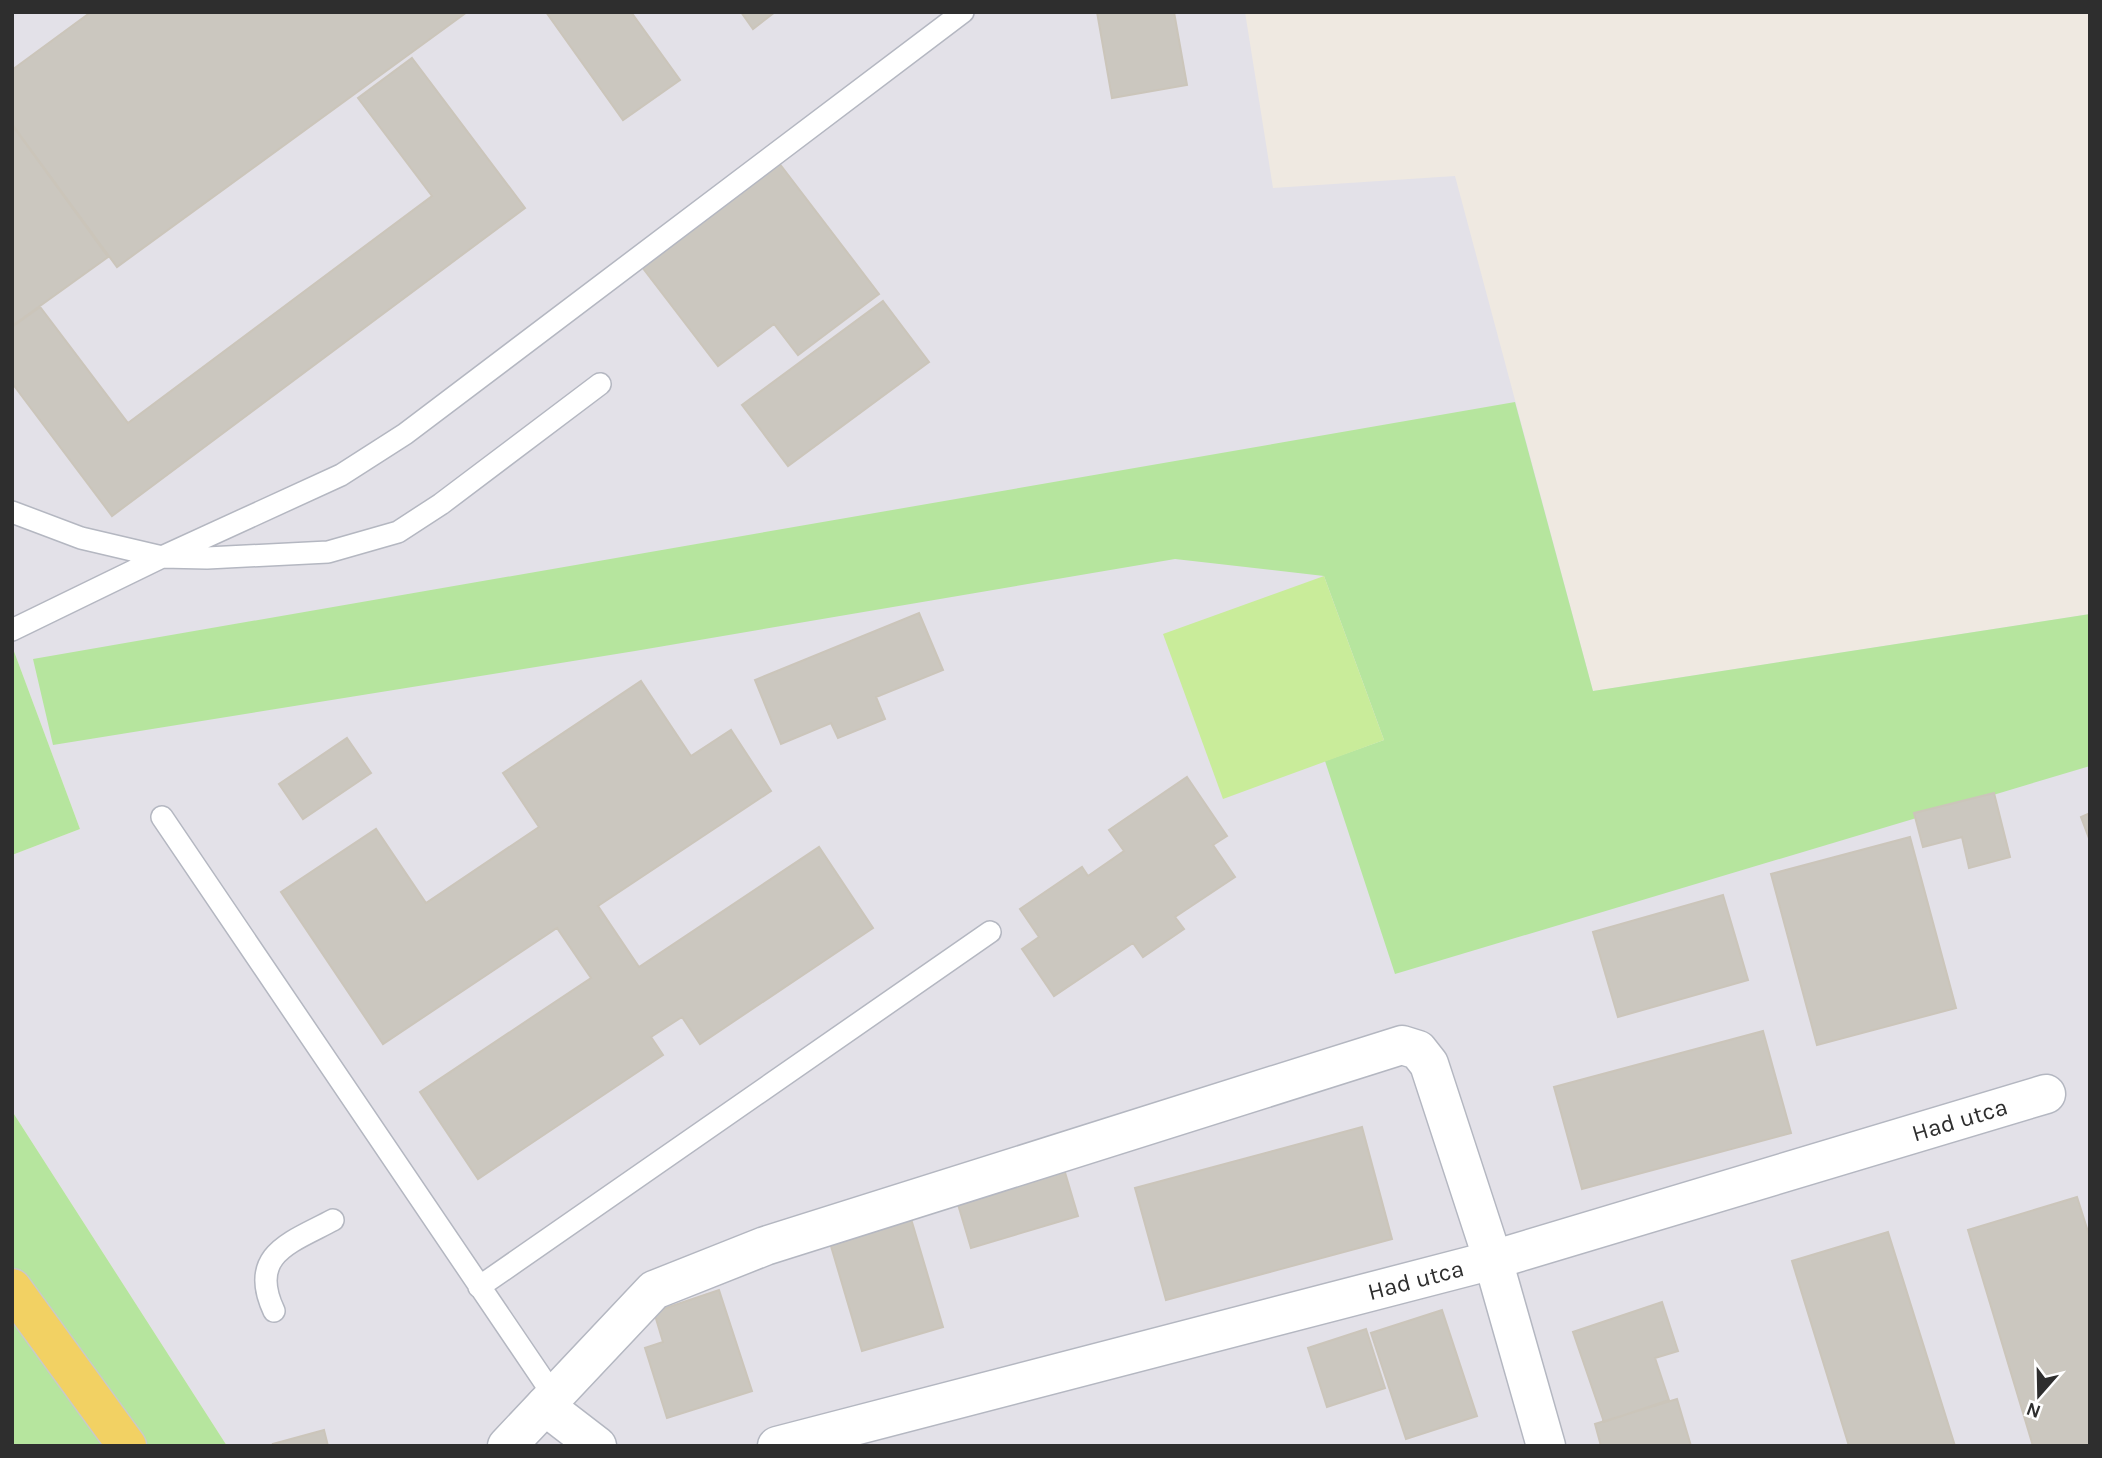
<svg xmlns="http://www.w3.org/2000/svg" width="2102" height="1458" viewBox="0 0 2102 1458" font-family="Karla,sans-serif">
  <rect width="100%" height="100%" fill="#efe9e1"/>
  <path fill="#e3e1e8" d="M12,12H1245L1273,188L1455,176L1593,691L2090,614V1446H227L12,1111V855L80,829L12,646Z"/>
  <path fill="#b6e59e" d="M1515,402L1593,691L2090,614V766L1395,974L1325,761L1384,740L1324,576L1175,559L635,651L53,745L33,659Z
    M12,646L80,829L12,855Z
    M12,1111L227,1446H12Z"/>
  <path fill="#c9ec9a" d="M1324,576L1384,740L1223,799L1163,634Z"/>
  <path fill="#cbc7bf" stroke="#cbc5ba" stroke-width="2" d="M91,12H467L117,267L12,124V70Z
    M546,12H631L680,80L623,120Z
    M741,12H775L753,29Z
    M1097,12H1174L1187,85L1112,98Z
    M412,58L525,208L112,516L12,383V327L40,307L128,423L432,196L358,98Z
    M12,125L108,257L12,326Z
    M779,163L879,294L798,355L774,324L718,366L642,267Z
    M883,301L929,362L788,466L742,405Z
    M919,613L943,670L876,697L885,719L838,738L831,723L781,744L755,680Z
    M641,681L691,756L731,730L771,791L598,906L639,967L819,847L873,928L700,1044L682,1017L651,1037L663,1055L478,1179L420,1092L591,978L557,928L383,1044L281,892L376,829L426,903L539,827L503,773Z
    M347,738L371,773L303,819L279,784Z
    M1187,777L1227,836L1213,845L1235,877L1175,917L1184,929L1143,957L1133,943L1054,996L1022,949L1039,937L1020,909L1082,867L1088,876L1124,851L1109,830Z
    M1994,793L2010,857L1969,868L1962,837L1923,847L1914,813Z
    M2090,813V841L2081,817Z
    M1910,837L1956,1008L1817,1045L1771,874Z
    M1723,895L1748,980L1618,1017L1593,932Z
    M1763,1031L1791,1133L1582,1189L1554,1087Z
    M1362,1127L1392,1239L1166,1300L1135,1188Z
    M1061,1159L1078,1216L971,1248L954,1191Z
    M2077,1197L2090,1238V1446H2033L1968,1230Z
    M909,1212L943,1327L862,1351L828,1236Z
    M1888,1232L1955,1446H1849L1792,1261Z
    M719,1290L752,1391L667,1418L645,1348L663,1342L654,1312Z
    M1662,1302L1678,1351L1655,1358L1669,1400L1604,1422L1573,1332Z
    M1442,1310L1477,1416L1406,1439L1371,1333Z
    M1366,1329L1385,1388L1327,1407L1308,1348Z
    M1677,1399L1691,1446H1601L1595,1424Z
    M324,1430L328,1446H274L273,1444Z"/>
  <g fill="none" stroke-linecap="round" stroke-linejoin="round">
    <defs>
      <path id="lane" d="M12,512L81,538L162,557L207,558L328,552L398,532L441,504L600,384
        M12,630L162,557L341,475L405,434L963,12
        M162,817L554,1396
        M479,1287L990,932
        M274,1311C247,1254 292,1242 333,1220"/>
      <g id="street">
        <path d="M545,1406L597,1446"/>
        <path d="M507,1446L654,1290L765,1246L1402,1045L1418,1050L1429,1064L1493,1260L1546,1446"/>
        <path id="s1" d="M777,1446L1493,1260L2046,1094"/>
      </g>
      <path id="primary" d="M12,1288L127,1446"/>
    </defs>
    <use href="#lane" stroke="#b4b7c1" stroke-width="24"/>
    <use href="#street" stroke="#b4b7c1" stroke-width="41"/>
    <use href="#primary" stroke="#c9c9c9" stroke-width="41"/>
    <use href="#lane" stroke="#fff" stroke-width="21"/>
    <use href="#street" stroke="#fff" stroke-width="38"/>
    <use href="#primary" stroke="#f2d163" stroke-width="38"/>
  </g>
  <g text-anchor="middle" stroke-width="5" stroke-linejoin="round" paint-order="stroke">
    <g font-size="24" fill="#2e2e2e" stroke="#fff">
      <text dy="8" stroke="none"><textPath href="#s1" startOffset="1227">Had utca</textPath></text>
      <text dy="8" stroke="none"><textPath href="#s1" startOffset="660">Had utca</textPath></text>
    </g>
  </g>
  <rect width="2102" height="1458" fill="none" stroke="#2e2e2e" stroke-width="28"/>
  <g transform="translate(2039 1395) rotate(200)" stroke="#ffffff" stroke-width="5" paint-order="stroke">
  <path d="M0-5L12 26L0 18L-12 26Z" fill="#2e2e2e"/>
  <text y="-10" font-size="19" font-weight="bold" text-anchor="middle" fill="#2e2e2e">N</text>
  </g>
</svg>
